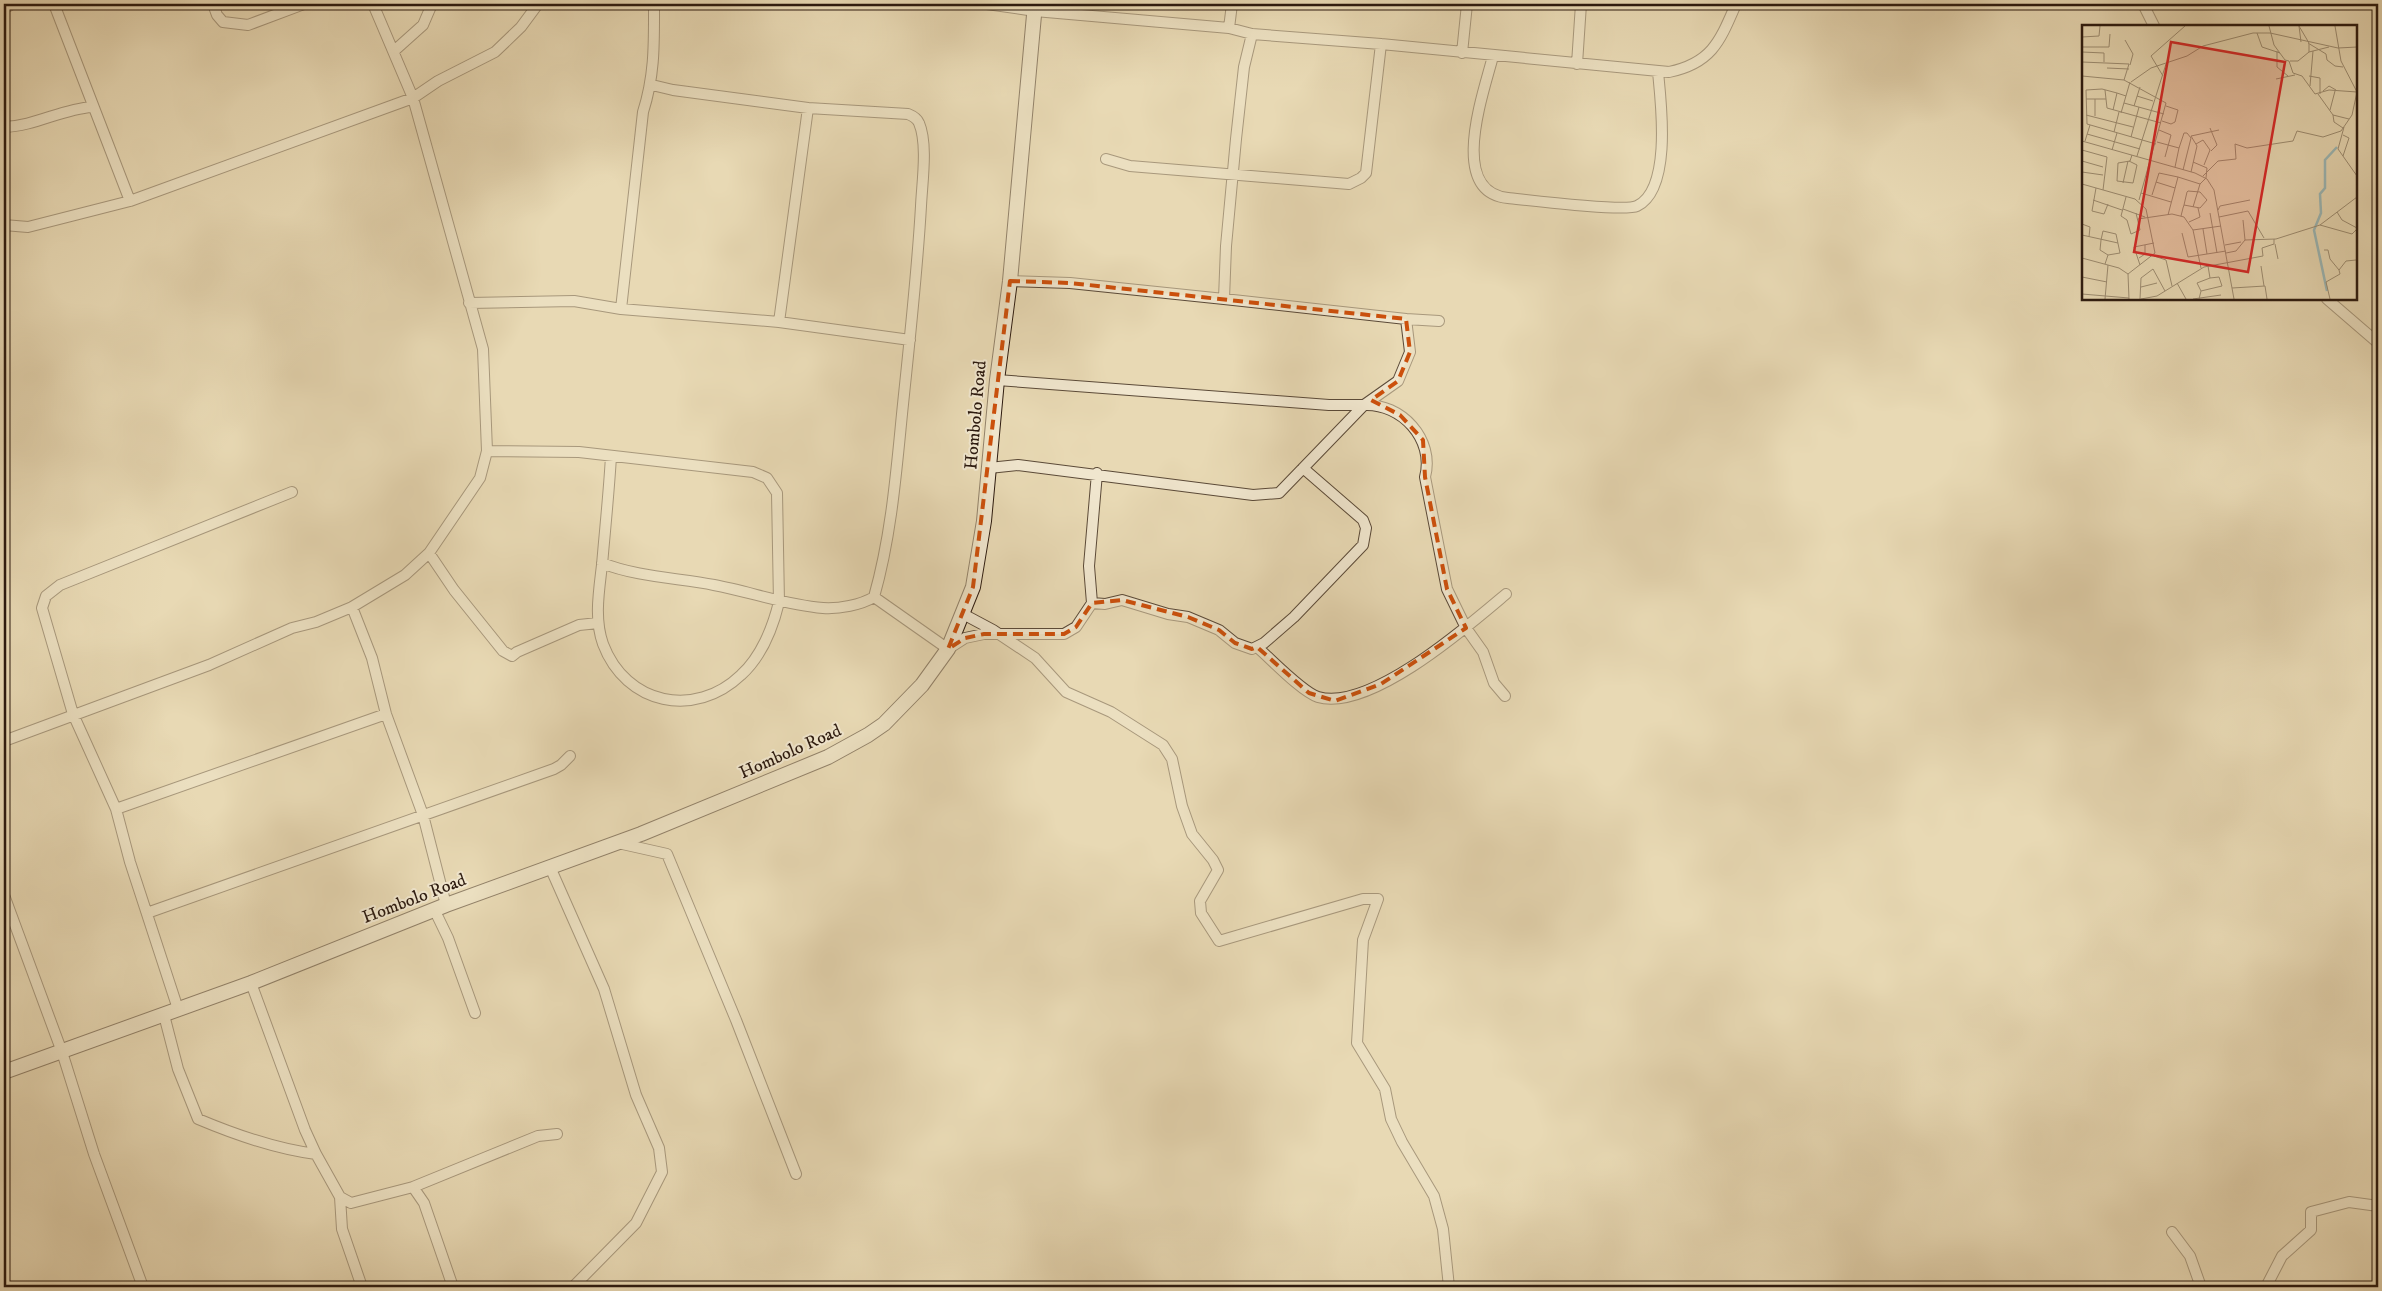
<svg xmlns="http://www.w3.org/2000/svg" width="2382" height="1291" viewBox="0 0 2382 1291" font-family="'IM FELL DW Pica',serif">
  <rect width="100%" height="100%" fill="#e8d9b4"/>
  <filter id="stains"><feTurbulence type="fractalNoise" baseFrequency=".004" numOctaves="4"/><feColorMatrix values="0 0 0 0 .2 0 0 0 0 .09 0 0 0 0 .02 0 0 0 .5 -.17"/></filter>
  <radialGradient id="worn" r=".72"><stop offset=".6" stop-color="#630" stop-opacity="0"/><stop offset="1" stop-color="#630" stop-opacity=".3"/></radialGradient>
  <g fill="none" stroke-linecap="round" stroke-linejoin="round">
    <defs>
      <path id="street" d="M54,4L130,201
        M213,4L217,15L223,22L248,25L304,4
        M987,4L1035,11L1229,28L1252,34L1381,44L1669,72C1712,63 1720,41 1736,4
        M2143,4L2154,26
        M4,9L12,4
        M1229,28L1232,4
        M394,51L423,25L432,4
        M1462,53L1467,4
        M1493,56C1484,92 1447,192 1508,198C1528,200 1624,212 1637,206C1672,189 1661,103 1658,72
        M1577,64L1581,4
        M4,127C35,126 62,109 92,107
        M1106,159L1130,166L1349,184L1361,178L1366,173L1381,44
        M4,225L28,227L130,201L413,98L438,81L495,52L521,27L538,4
        M1010,281L1070,283L1224,299L1226,246L1236,139L1244,67L1252,34
        M2327,299L2378,343
        M469,303L574,301L621,309L779,322L910,340
        M621,309L643,112C655,74 654,43 654,4
        M1406,319L1439,321
        M779,322L808,108
        M997,380L1329,405H1364L1398,381L1410,352L1406,319L1224,299
        M487,451L579,452L753,472L767,478L777,493L779,602C773,627 761,657 741,675C695,719 626,705 603,644C594,619 599,591 602,565C605,529 609,492 611,456
        M989,468L1018,465L1253,495L1279,493L1364,405C1401,403 1435,439 1425,477L1447,589L1466,628L1483,652L1494,683L1505,696
        M429,553L454,590L503,651L512,656L517,652L579,625L598,623
        M602,563C637,577 678,578 714,585C751,592 786,605 823,608C839,609 861,605 874,597C891,537 896,475 902,414C909,345 917,276 921,206C922,183 928,144 919,123C917,118 913,116 908,114L808,108L673,90L652,85
        M874,597L948,649L965,638L984,634H1064L1076,627L1092,603L1089,566L1097,473
        M1092,603L1105,604L1122,600L1168,614L1188,617L1219,630L1235,643L1252,649L1264,643L1294,617L1363,545L1366,528L1363,520L1303,468
        M352,607L372,658L386,714L423,815L446,905
        M963,614L993,630L1035,658L1066,692L1111,712L1163,745L1172,759L1182,806L1192,834L1213,860L1218,870L1200,901L1201,913L1219,941L1363,899H1378L1363,940L1357,1043L1385,1089L1391,1119L1402,1142L1434,1196L1443,1229L1449,1287
        M1257,647C1271,659 1302,692 1318,697C1370,712 1468,626 1506,594
        M4,741L209,665L292,628L316,622L352,607L405,575L429,553L480,478L487,451L483,349L413,98L373,4
        M116,809L386,714
        M618,843L667,854L736,1020L796,1174
        M550,867L604,989L636,1095L659,1148L662,1172L636,1223L573,1287
        M4,895L62,1052L94,1154L143,1287
        M434,909L448,938L475,1013
        M147,913L554,769L561,765L570,756
        M251,983L305,1130L316,1154
        M178,1009L130,862L116,809L73,714L42,608L46,596L60,585L292,492
        M164,1015L178,1069L198,1119C236,1135 275,1149 316,1154L340,1197L342,1229L362,1287
        M413,1187L424,1203L453,1287
        M340,1197L351,1203L413,1187L538,1136L557,1134
        M2172,1232L2190,1256L2201,1287
        M2266,1287L2282,1256L2311,1230V1212L2349,1202L2378,1206"/>
      <path id="secondary" d="M4,1072L251,983L446,905L641,834L828,757L868,735L884,724L922,685L948,649L973,587L984,521L997,380L1010,281L1035,4"/>
    </defs>
    <use href="#street" stroke="#5b4a38" stroke-width="12"/>
    <use href="#secondary" stroke="#2c1a0f" stroke-width="16"/>
    <use href="#street" stroke="#f0e6ce" stroke-width="10"/>
    <use href="#secondary" stroke="#f0e6ce" stroke-width="14"/>
  </g>
  <path d="M0 0H2382V1291H0ZM1010,281L1070,283L1406,319L1410,352L1398,381L1371,400L1400,415L1423,440L1425,477L1447,589L1466,628L1381,684L1335,701L1309,693L1257,647L1252,649L1235,643L1219,630L1188,617L1122,600L1092,603L1076,627L1064,634H984L965,638L948,649L973,587Z" fill="#e8d9b4" fill-opacity=".55" fill-rule="evenodd"/>
  <path fill="none" stroke="#cc500c" stroke-width="4" stroke-dasharray="10 6" stroke-linejoin="round" d="M1010,281L1070,283L1406,319L1410,352L1398,381L1371,400L1400,415L1423,440L1425,477L1447,589L1466,628L1381,684L1335,701L1309,693L1257,647L1252,649L1235,643L1219,630L1188,617L1122,600L1092,603L1076,627L1064,634H984L965,638L948,649L973,587Z"/>
  <g text-anchor="middle" stroke-width="4" stroke-linejoin="round" paint-order="stroke">
    <g font-size="18" fill="#2c1a0f" stroke="#f0e6ce">
      <text transform="translate(975 415) rotate(-85)" y="6">Hombolo Road</text>
      <text transform="translate(790 751) rotate(-24)" y="6">Hombolo Road</text>
      <text transform="translate(414 898) rotate(-21)" y="6">Hombolo Road</text>
    </g>
  </g>
  <g transform="translate(2082 25)">
    <rect width="275" height="275" fill="#e8d9b4"/>
    <path fill="none" stroke="#9bb8b7" stroke-width="2.5" d="M245,266L232,205L239,188L238,169L243,163V135L255,122"/>
    <path fill="none" stroke="#9d8d72" stroke-width="1" d="M187,1L192,20L203,35L207,36L211,48L220,51L233,69L247,65L275,67L259,36L253,1M217,1L227,18M217,1L219,17M175,8L180,22L198,28M0,12L17,11L18,1M43,15L51,29L48,40M226,18L244,29L245,35L253,41L261,42M0,22H27L28,9M195,26V42L206,51M0,27L22,28V37M227,27L247,22M208,36H216L227,27V19M0,37L47,39L42,55M25,43L47,44M0,51L42,55L84,78L57,175M81,51L69,31L103,1M227,51L238,53V69M194,54L213,50M49,57L69,43L105,31L121,21L171,8H188L256,23L275,22M228,61L231,26M23,65L25,83L79,98M241,66L247,61L254,65M35,68L20,64L4,65L5,99L74,119M236,69L251,90L252,97L261,103M55,71L71,76M4,74H24M42,78L82,89M52,81L58,62M31,85L35,68L44,71M248,85L253,66M39,88L48,57M4,90L51,102M251,90L267,94M13,91V74M80,96L89,99L93,97L96,85L84,81M262,102L256,124L275,151M128,103L135,120L129,126M77,105L89,110L83,132M32,107L37,87M5,109L58,124M49,112L57,82M0,116L113,148L125,154L132,165L152,274M3,116L8,100M75,117L97,123L93,142M114,119L121,115L128,125L122,140M97,123L102,108H105L109,113L101,145M0,125L25,132L21,165M30,125L35,108M55,131L84,39M261,131L267,113L261,110M0,136L21,142M47,136L55,140L51,158L35,156L36,138L48,136L50,130M111,137L125,143L124,153L118,159M0,147L21,150M109,147L115,121L109,111L137,105M121,151L136,136L154,134L153,119L165,123L211,116L215,106L241,112L259,106L270,90L275,67M74,157L93,163M41,158L46,136M0,159L53,174L64,184L73,228L46,249L47,274M14,163L10,186L22,189L26,179M59,168L89,177M70,170L77,148L96,152L118,159L111,182M44,172L39,191L45,195L49,209L58,205L54,188M11,175L40,185M41,184L63,192M136,185L138,181L168,175M255,187L260,195L275,203M128,188L135,228M86,190L96,152M99,191L101,183L102,180L105,167L106,166L118,167L125,175L118,183L102,180M137,192L166,186L182,213M56,194L90,189L102,192L111,205L119,243M161,195L163,215M107,197L118,192L116,183M0,199L8,202L7,212M238,200L275,172M121,204L125,229M111,205L139,201M100,208L106,232L144,226M0,210L36,218M19,215L21,206L34,209L38,228L26,230M19,215L18,225L26,230L23,239M193,219L196,234M143,220L159,217M242,225H246L248,234L257,245M144,228L154,226L163,215L194,214L238,200L270,209L275,204M72,231L84,235L90,261M0,233L37,243L46,249M57,233L63,229V220M58,240L52,222L72,218M179,241L182,261M0,252L25,257M95,258L104,274M59,262L75,258M150,263L183,261L185,274M119,266L140,261L137,252L128,253M0,269L47,273M23,274L26,240M58,274L59,253L71,244L83,266M59,274L75,271L122,242L181,231L180,223L192,219V214M111,274L139,270M117,274L119,266L115,258L128,253L126,241M248,274L244,257L258,249L257,245L264,236L274,235"/>
    <path fill="#d62828" fill-opacity="0.15" stroke="#d62828" stroke-width="2.5" d="M89,17L203,37L166,247L52,227Z"/>
    <rect width="275" height="275" fill="none" stroke="#2c1a0f" stroke-width="2.5"/>
  </g>
  <rect width="2382" height="1291" fill="none" stroke="#e8d9b4" stroke-width="20"/>
  <rect x="5" y="5" width="2372" height="1281" fill="none" stroke="#2c1a0f" stroke-width="2.5"/>
  <rect x="10" y="10" width="2362" height="1271" fill="none" stroke="#2c1a0f"/>
  <rect width="100%" height="100%" filter="url(#stains)"/>
  <rect width="100%" height="100%" fill="url(#worn)"/>
</svg>
